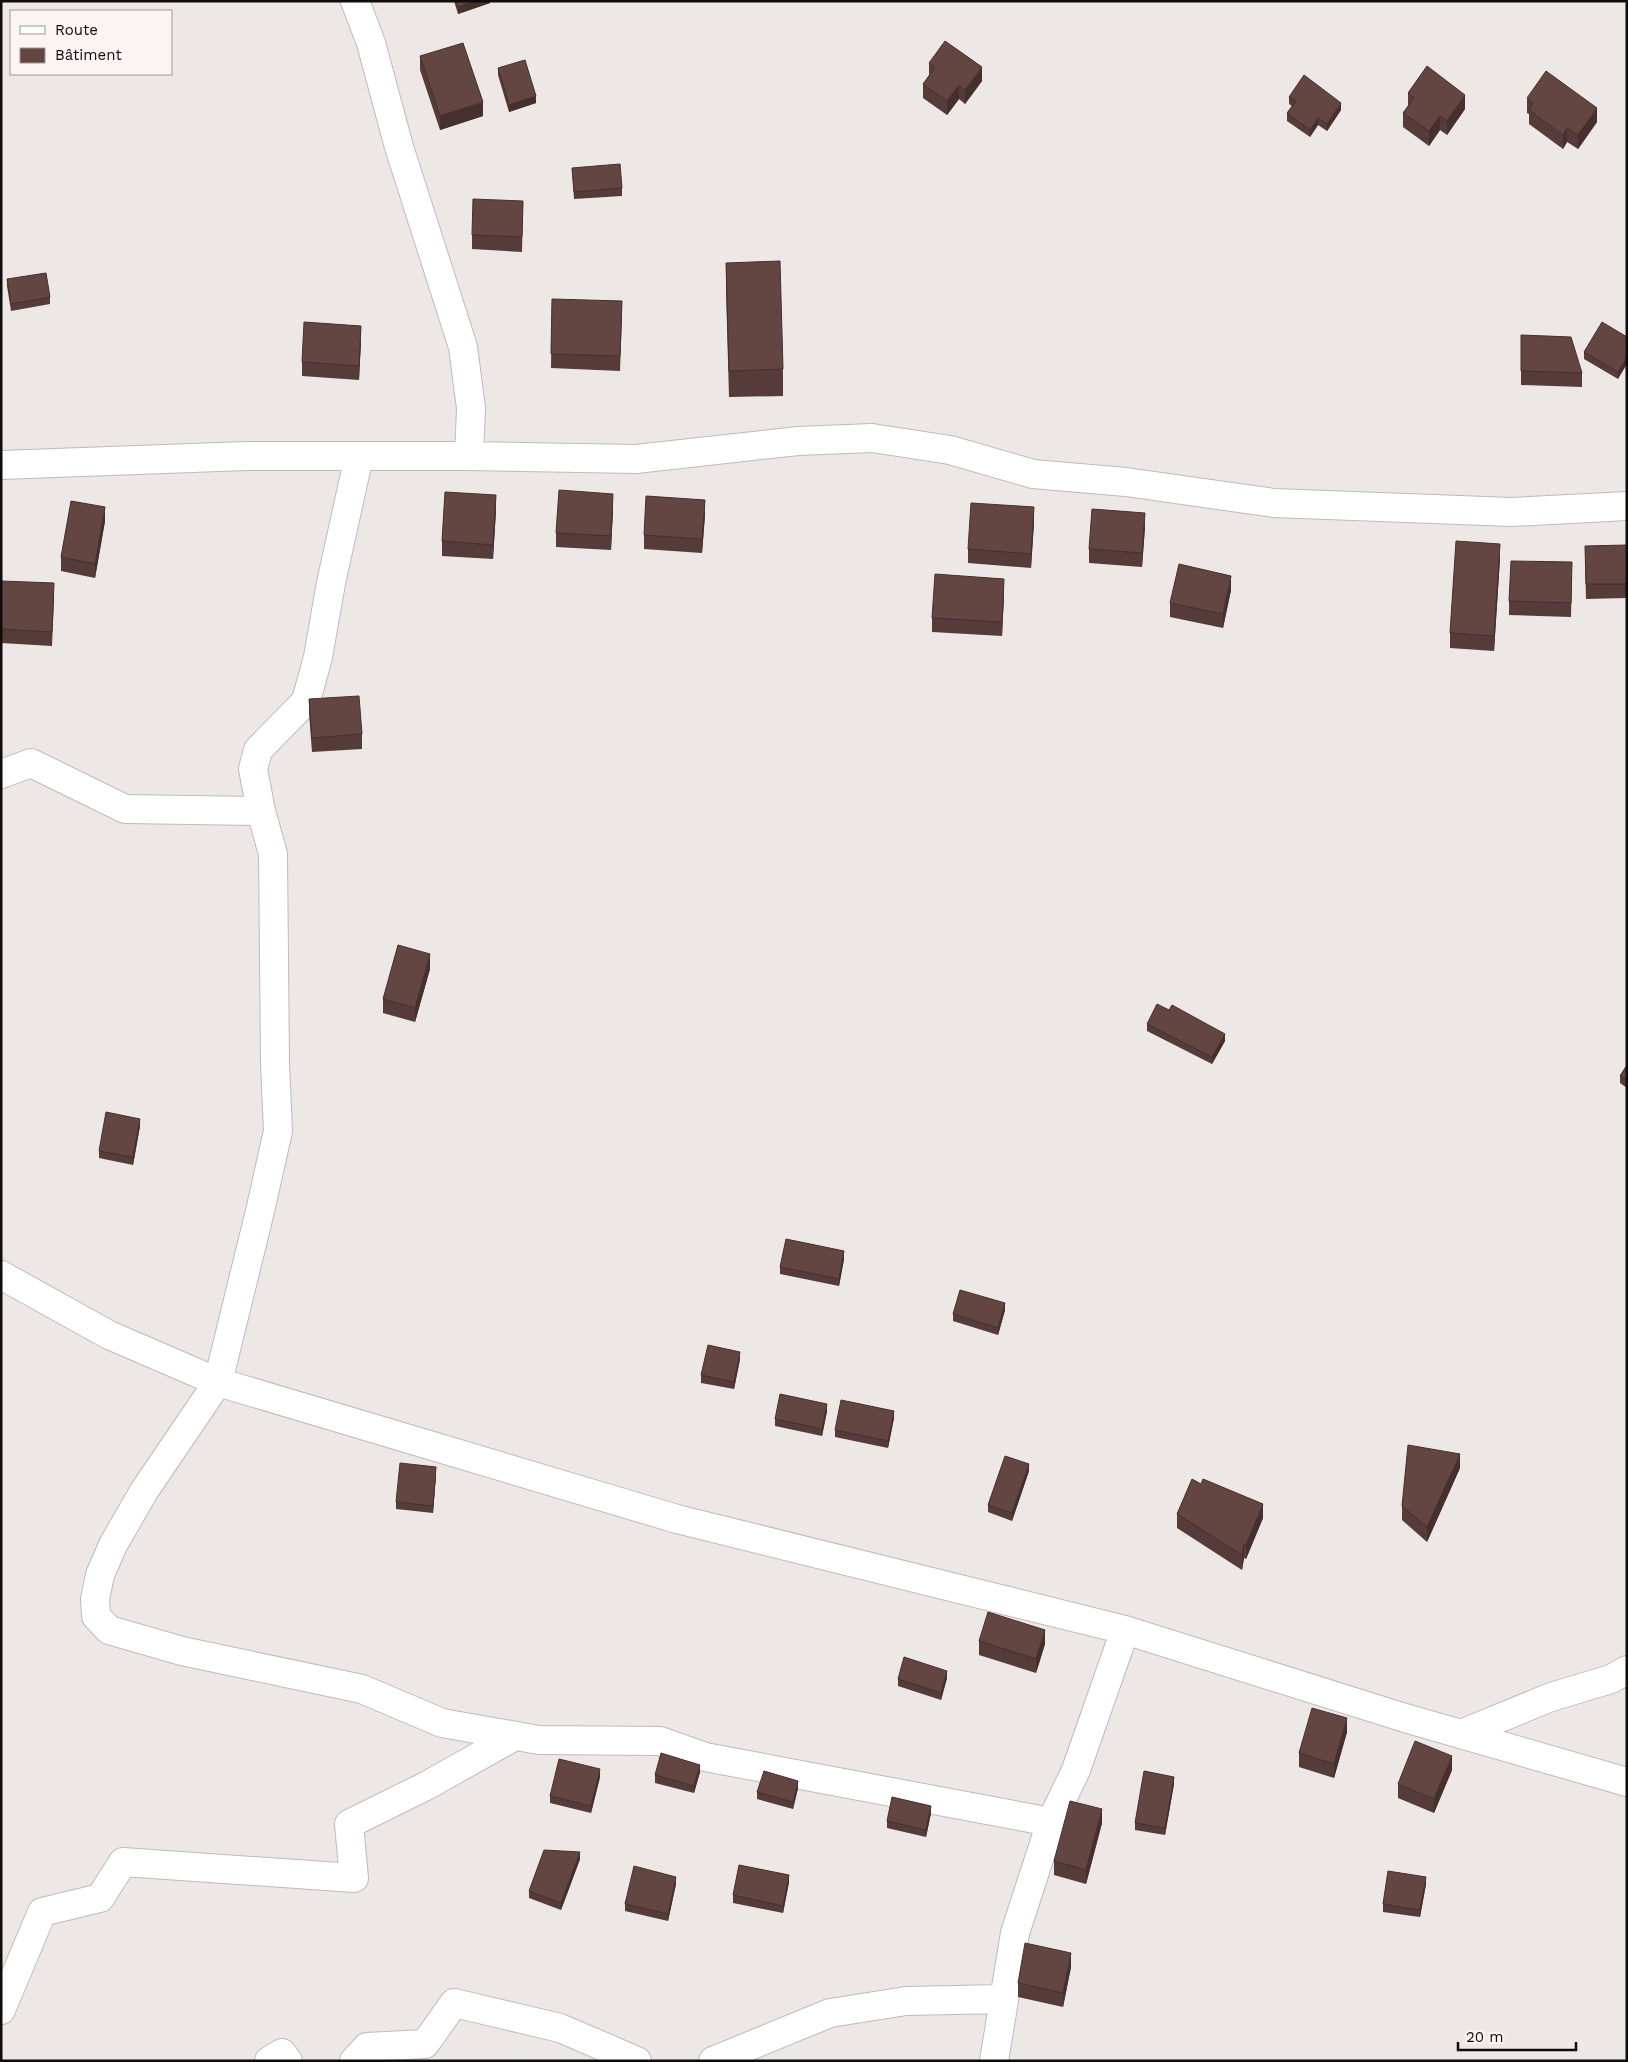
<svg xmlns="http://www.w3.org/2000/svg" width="1628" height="2062" viewBox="0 0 1628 2062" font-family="'Work Sans',sans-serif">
  <rect width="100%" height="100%" fill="#ede7e6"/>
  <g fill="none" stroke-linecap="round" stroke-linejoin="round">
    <defs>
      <path id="minor" d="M355,1L371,43L399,147L463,347L471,408L469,456
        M359,456L331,583L318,657L306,701L258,750L253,769L261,811L273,854L275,1064L278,1131L261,1207L218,1382L144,1491L113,1545L100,1575L95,1599L96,1616L109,1630L182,1651L362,1689L442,1723L539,1740L660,1741L705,1757L1051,1822
        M1,465L246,456H469L636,459L798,441L872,438L950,450L1033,474L1126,482L1274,503L1512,512L1627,506
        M1,774L31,763L125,809L261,811
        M1,1275L109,1335L218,1382L677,1519L1125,1630L1405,1718L1627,1782
        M1461,1734L1551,1697L1611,1679L1627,1670
        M1,2010L42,1912L100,1898L123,1862L354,1878L349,1824L426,1786L515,1736
        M269,2061L282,2053L288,2061
        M354,2061L367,2047L425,2044L454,2003L560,2028L637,2061
        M713,2061L830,2013L906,2001L1004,1999
        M994,2061L1015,1933L1051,1822L1076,1770L1125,1630"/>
    </defs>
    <use href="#minor" stroke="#c0bab9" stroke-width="30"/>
    <use href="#minor" stroke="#fff" stroke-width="28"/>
  </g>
  <path fill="#553b39" d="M454,1H490V3L458,14Z
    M420,56L483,116L440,130L420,70Z
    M929,63L982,81L965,104L959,99L947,115L923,98V84L929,75Z
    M498,68L536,103L509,112L498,75Z
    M1408,93L1465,109L1447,135L1440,130L1429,146L1403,127V113L1408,106Z
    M1289,97L1341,110L1327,131L1318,125L1310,137L1287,121V113L1292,106L1289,104Z
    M1527,98L1597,122L1578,149L1567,142L1563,149L1529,124V114L1527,113Z
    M572,168L622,188V196L574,199Z
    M523,201L522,252L472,249V235Z
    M726,263L783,369V396L729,397L726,290Z
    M7,279L50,297V304L11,311L7,286Z
    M552,299L622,315L620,371L551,368Z
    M1521,335L1582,373V387L1521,385Z
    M1627,337L1618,379L1584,359V352Z
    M361,340L359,380L302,376V362Z
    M613,508L611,550L556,547V533Z
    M496,510L493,559L442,556V541Z
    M705,515L702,553L644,549V535Z
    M105,521L95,578L61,571V557Z
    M1034,522L1031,568L968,563V549Z
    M1145,527L1142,567L1089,563V549Z
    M1627,545V598L1586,599L1585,560Z
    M1500,558L1494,651L1450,648V633Z
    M1572,576L1571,617L1509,615V601Z
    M1,581L54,597L52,646L1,643Z
    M1231,590L1223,628L1170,617V603Z
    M1004,594L1002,636L932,632V618Z
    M309,699L362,734V749L312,752L309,713Z
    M430,969L415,1022L383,1013V999Z
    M1147,1024L1225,1041L1212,1064L1147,1031Z
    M1627,1065V1088L1620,1083V1076Z
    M140,1126L133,1165L99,1158V1151Z
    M844,1259L839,1286L780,1274V1267Z
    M1005,1310L998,1335L953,1321V1314Z
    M740,1359L734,1389L701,1383V1375Z
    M827,1411L822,1436L775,1426V1419Z
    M894,1418L888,1448L835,1437V1430Z
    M1460,1468L1427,1542L1402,1520V1506Z
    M1029,1471L1012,1521L988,1512V1505Z
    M436,1474L433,1513L396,1509V1502Z
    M1177,1514L1263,1518L1246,1559L1244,1558L1242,1570L1177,1528Z
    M979,1641L1045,1644L1036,1673L979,1655Z
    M947,1678L941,1700L898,1686V1679Z
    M1347,1732L1334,1778L1299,1767V1753Z
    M1452,1770L1434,1813L1398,1798V1784Z
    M700,1772L694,1793L655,1783V1775Z
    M600,1777L591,1813L550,1803V1796Z
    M1174,1784L1165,1835L1135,1830V1823Z
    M798,1788L793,1809L757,1799V1792Z
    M931,1813L926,1837L887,1828V1821Z
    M1102,1823L1086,1884L1054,1875V1861Z
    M580,1859L561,1910L529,1898V1891Z
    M789,1882L783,1913L733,1903V1895Z
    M676,1884L668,1921L625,1911V1904Z
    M1426,1884L1420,1917L1383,1912V1904Z
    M1071,1967L1063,2007L1018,1997V1983Z"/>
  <path fill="#45302e" d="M474,1H490V3L458,14V7Z
    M982,67V81L965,104V90Z
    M959,85V99L947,115V101Z
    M1465,95V109L1447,135V121Z
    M536,96V103L509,112V105Z
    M483,102V116L440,130V116Z
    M1341,103V110L1327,131V124Z
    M1597,108V122L1578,149V135Z
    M1440,116V130L1429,146V131Z
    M1318,118V125L1310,137V130Z
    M1567,128V142L1563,149V135Z
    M361,326V340L359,380V366Z
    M1627,357V364L1618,379V372Z
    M613,494V508L611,550V536Z
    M496,495V510L493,559V545Z
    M705,500V515L702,553V539Z
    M105,507V521L95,578V564Z
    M1034,507V522L1031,568V554Z
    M1145,513V527L1142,567V553Z
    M1500,544V558L1494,651V636Z
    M1231,576V590L1223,628V614Z
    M1004,579V594L1002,636V622Z
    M430,954V969L415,1022V1008Z
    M1225,1034V1041L1212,1064V1057Z
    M140,1119V1126L133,1165V1157Z
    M844,1251V1259L839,1286V1279Z
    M1005,1303V1310L998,1335V1328Z
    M740,1352V1359L734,1389V1382Z
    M827,1404V1411L822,1436V1429Z
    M894,1411V1418L888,1448V1441Z
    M1460,1454V1468L1427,1542V1527Z
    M1029,1464V1471L1012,1521V1513Z
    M436,1467V1474L433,1513V1506Z
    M1263,1504V1518L1246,1559V1545Z
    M1244,1544V1558L1242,1570V1555Z
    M1045,1630V1644L1036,1673V1659Z
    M947,1671V1678L941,1700V1693Z
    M1347,1718V1732L1334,1778V1764Z
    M1452,1756V1770L1434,1813V1799Z
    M700,1765V1772L694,1793V1786Z
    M600,1769V1777L591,1813V1806Z
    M1174,1777V1784L1165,1835V1828Z
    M798,1781V1788L793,1809V1802Z
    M931,1806V1813L926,1837V1830Z
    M1102,1809V1823L1086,1884V1870Z
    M580,1852V1859L561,1910V1903Z
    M789,1875V1882L783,1913V1906Z
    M676,1877V1884L668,1921V1914Z
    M1426,1877V1884L1420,1917V1910Z
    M1071,1953V1967L1063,2007V1993Z"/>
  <path fill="#634542" stroke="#45302e" d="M456,1H474L458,7Z
    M945,41L982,67L965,90L959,85L947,101L923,84L935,68L929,63Z
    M463,43L483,102L440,116L420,56Z
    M525,60L536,96L509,105L498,68Z
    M1427,66L1465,95L1447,121L1440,116L1429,131L1403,113L1414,98L1408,93Z
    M1546,71L1597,108L1578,135L1567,128L1563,135L1529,110L1533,103L1527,98Z
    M1304,75L1341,103L1327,124L1318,118L1310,130L1287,113L1296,101L1289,97Z
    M620,164L622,188L574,192L572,168Z
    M473,199L523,201L522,237L472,235Z
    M780,261L783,369L729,371L726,263Z
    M46,273L50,297L11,304L7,279Z
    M552,299L622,301L620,356L551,354Z
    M304,322L361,326L359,366L302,362Z
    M1602,322L1627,337V357L1618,372L1584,352Z
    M1521,335L1571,337L1582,373L1521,371Z
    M559,490L613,494L611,536L556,533Z
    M445,492L496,495L493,545L442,541Z
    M646,496L705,500L702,539L644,535Z
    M71,501L105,507L95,564L61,557Z
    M971,503L1034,507L1031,554L968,549Z
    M1092,509L1145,513L1142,553L1089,549Z
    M1456,541L1500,544L1494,636L1450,633Z
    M1627,545V584H1586L1585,546Z
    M1511,561L1572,562L1571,603L1509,601Z
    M1179,564L1231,576L1223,614L1170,603Z
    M935,574L1004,579L1002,622L932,618Z
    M1,581L54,583L52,632L1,629Z
    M359,696L362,734L312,738L309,699Z
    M398,945L430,954L415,1008L383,999Z
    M1157,1004L1169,1010L1172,1005L1225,1034L1212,1057L1147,1024Z
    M1627,1065V1080L1620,1076Z
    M106,1112L140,1119L133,1157L99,1151Z
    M786,1239L844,1251L839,1279L780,1267Z
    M960,1290L1005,1303L998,1328L953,1314Z
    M708,1345L740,1352L734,1382L701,1375Z
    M780,1394L827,1404L822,1429L775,1419Z
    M841,1400L894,1411L888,1441L835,1430Z
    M1408,1445L1460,1454L1427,1527L1402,1506Z
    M1005,1456L1029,1464L1012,1513L988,1505Z
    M400,1463L436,1467L433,1506L396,1502Z
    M1192,1479L1201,1484L1203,1479L1263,1504L1246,1545L1244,1544L1242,1555L1177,1514Z
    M988,1612L1045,1630L1036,1659L979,1641Z
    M904,1657L947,1671L941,1693L898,1679Z
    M1312,1708L1347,1718L1334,1764L1299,1753Z
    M1415,1741L1452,1756L1434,1799L1398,1784Z
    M661,1753L700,1765L694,1786L655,1775Z
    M559,1759L600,1769L591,1806L550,1796Z
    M764,1771L798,1781L793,1802L757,1792Z
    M1144,1771L1174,1777L1165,1828L1135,1823Z
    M892,1797L931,1806L926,1830L887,1821Z
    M1070,1801L1102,1809L1086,1870L1054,1861Z
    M544,1850L580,1852L561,1903L529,1891Z
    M739,1865L789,1875L783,1906L733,1895Z
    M634,1866L676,1877L668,1914L625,1904Z
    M1388,1871L1426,1877L1420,1910L1383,1904Z
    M1025,1943L1071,1953L1063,1993L1018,1983Z"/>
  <rect width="1628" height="2062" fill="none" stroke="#0f0c0c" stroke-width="5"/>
  <rect x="10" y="10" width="162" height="65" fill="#fbf4f3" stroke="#9d9797"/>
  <rect x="20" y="26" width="25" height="8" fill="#ffffff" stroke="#9d9797"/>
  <text x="55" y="35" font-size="15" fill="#0f0c0c">Route</text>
  <rect x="20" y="48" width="25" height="15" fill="#634542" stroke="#9d9797"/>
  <text x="55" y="60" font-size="15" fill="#0f0c0c">Bâtiment</text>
  <path d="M1458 2042v8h118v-8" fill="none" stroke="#0f0c0c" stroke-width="2.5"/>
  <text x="1466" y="2042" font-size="15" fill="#0f0c0c" stroke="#fbf4f3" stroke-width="4" paint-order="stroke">20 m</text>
</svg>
